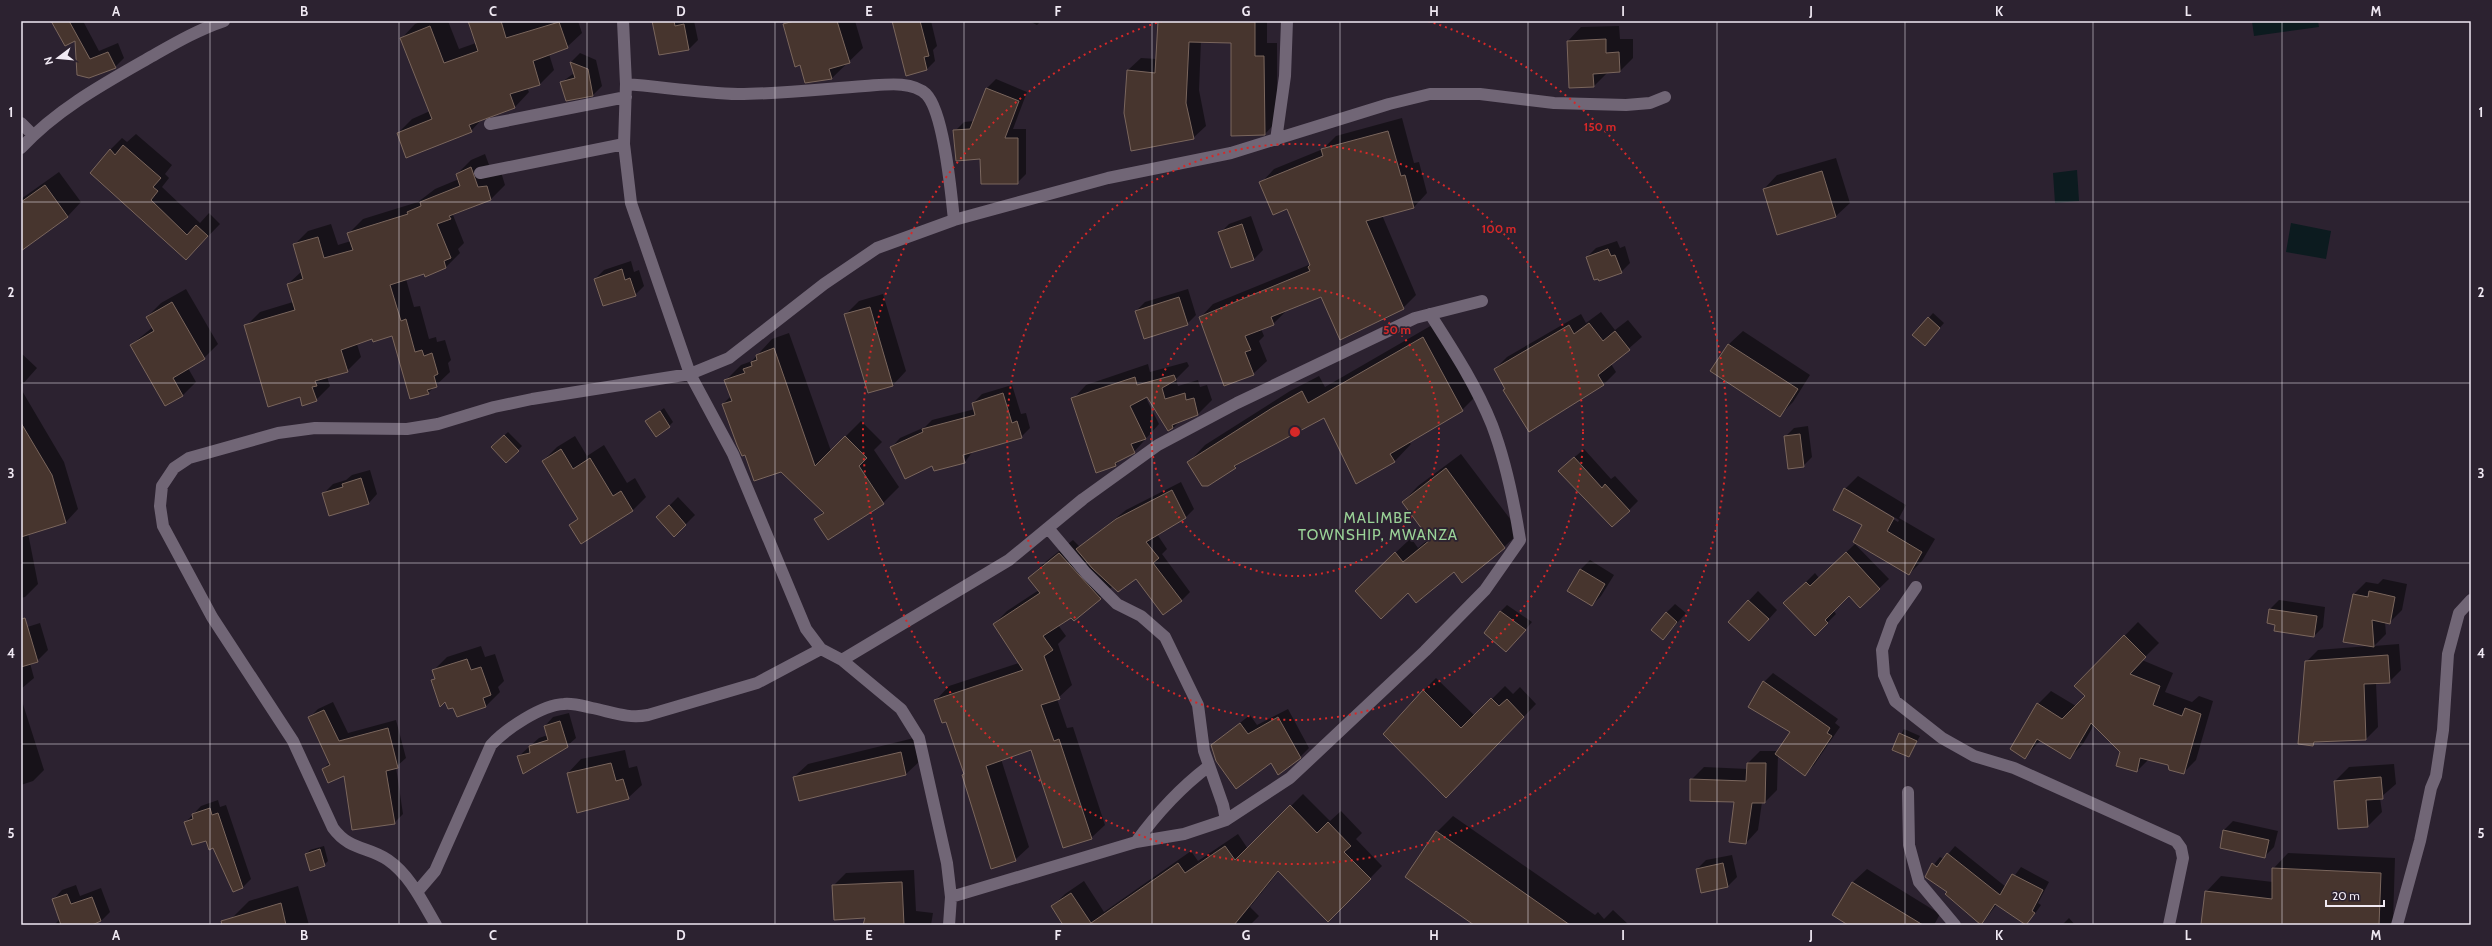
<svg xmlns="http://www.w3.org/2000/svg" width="2492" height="946" viewBox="0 0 2492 946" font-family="Cabin,sans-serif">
  <rect width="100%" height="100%" fill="#2c2230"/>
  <path fill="#0c1b1f" d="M2252,21H2318L2319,27L2254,36Z
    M2077,170L2079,201L2055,203L2053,173Z
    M2291,223L2331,231L2326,259L2286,252Z"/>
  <path fill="#0007" fill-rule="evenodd" d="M53,21H83L99,51L118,43L124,58L115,67L89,77L76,39Z
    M423,21H448L459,49L476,43L469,21H578L582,33L567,47L549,54L554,70L540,84L527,88L529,92L515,107L483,118L471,131L398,133L412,119L430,111L401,39L415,24Z
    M655,21H694L698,40L689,49Z
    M787,21H855L863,48L832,78L801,64L784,24Z
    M893,21H931L937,46L933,50L935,61L926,70Z
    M1029,21H1041L1037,25Z
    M1159,21H1267V43H1277V121L1265,134L1232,42L1201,41L1199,90L1206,126L1193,138L1128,70L1141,58L1157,59Z
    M1619,26L1620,39H1633V58L1620,71L1608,72L1594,86L1568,41L1581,27Z
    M580,53L596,60L602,86L593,95L561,83L574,73L571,62Z
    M996,79L1027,92L1013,129H1026V174L1017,183L981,158L955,131L964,122L974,121L987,88Z
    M1402,118L1414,163L1419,162L1427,193L1414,207L1382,215L1416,295L1403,308L1322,296L1287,310L1273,324L1261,329L1264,336L1259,341L1267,361L1253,374L1200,318L1213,304L1311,264L1287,208L1261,183L1274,169L1323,149L1336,136Z
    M136,134L172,165L165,174L169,178L162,187L200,223L209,213L220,224L186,259L110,150L122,138L127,142Z
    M485,154L492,173L501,172L505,185L491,199L453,215L464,243L458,249L460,253L446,267L425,275L424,273L406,279L414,307L420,306L429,339L436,337L437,342L445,340L451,360L448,363L450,372L428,393L393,335L373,338L357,344L361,357L347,371L327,377L330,386L316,400L300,396L246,326L260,312L293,302L288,284L302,271L294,245L308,231L331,224L338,245L351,241L349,233L363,219L418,202L435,189L459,179L457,174L471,160Z
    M1836,158L1850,203L1836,216L1777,234L1764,189L1777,175Z
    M59,172L81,202L68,216L24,248L21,244V199Z
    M1251,216L1263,250L1254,259L1232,266L1220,233L1229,224Z
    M1617,241L1620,248L1625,246L1630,263L1621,272L1587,257L1596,248Z
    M631,261L634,272L639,270L644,286L635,295L595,279L604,270Z
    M186,289L218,344L204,358L188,368L196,382L183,395L166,405L131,345L153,327L147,317L161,303Z
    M1188,289L1196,315L1187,324L1136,311L1145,302Z
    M883,294L906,371L893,385L846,314L859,301Z
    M1601,312L1615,330L1628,320L1642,337L1611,364L1616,372L1604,384L1529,431L1495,369L1507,357L1581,314L1586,323Z
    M1933,313L1944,323L1929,340L1914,335Z
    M1439,321L1479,393L1462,410L1409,442L1411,444L1395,461L1356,482L1324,417L1240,462L1235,467L1189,462L1205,445L1290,391L1319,376L1325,387Z
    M1743,331L1810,375L1793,402L1780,415L1712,370L1729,344Z
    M789,333L831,451L861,421L882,442L874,450L899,487L883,503L816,519L824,511L781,471L746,454L723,404L731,396L726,380L741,365L752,361L772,339Z
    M21,353L37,368L21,386Z
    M1187,362L1189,366L1176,379L1178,386L1198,380L1200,387L1207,385L1212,400L1198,414L1179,422L1173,428L1147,395L1145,396L1159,424L1134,452L1123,458L1115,465L1073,399L1086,385L1148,364L1150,372Z
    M1012,385L1021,414L1026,413L1030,428L1021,437L973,451L965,462L935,470L933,465L891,448L900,438L925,427L932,420L975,409L973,403L982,394Z
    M21,389L64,462L78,509L66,522L28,533L38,584L25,597L21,598Z
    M664,408L673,422L669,426L647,421Z
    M1808,426L1812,457L1803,466L1785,437L1794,428Z
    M508,432L522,446L506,462L492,447Z
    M575,436L587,456L604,445L627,483L635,478L646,497L633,510L571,525L578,518L543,461L557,447Z
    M1584,449L1611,479L1615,476L1638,501L1629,510L1569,462Z
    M1461,454L1520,532L1504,547L1408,592L1371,576L1411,538L1418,548L1430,538L1403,502L1418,486Z
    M370,470L377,494L368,504L324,493L333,484L346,480L352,475Z
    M1858,476L1906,505L1899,518L1935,539L1922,561L1909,574L1864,525L1845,489ZM1848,490L1899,520L1898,522L1848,492Z
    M1181,482L1194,509L1185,518L1157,534L1167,549L1162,554L1190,592L1181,601L1136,577L1112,587L1074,619L1072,616L1058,625L1066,636L1058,644L1072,685L1057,699L1067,728L1073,727L1105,825L1091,838L1031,749L1001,759L1029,847L1015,860L965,773L946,721L936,700L949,686L1019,663L994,624L1007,611L1039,590L1030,578L1043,564L1073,540L1080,547L1126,510Z
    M678,497L695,515L674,536L666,509Z
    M1855,544L1889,579L1860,607L1849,595L1833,610L1836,614L1815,635L1794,594L1815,573L1819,578Z
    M1590,560L1614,575L1601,596L1592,605L1568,590L1581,569Z
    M2383,579L2407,584L2402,610L2389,623L2385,622L2386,634L2374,646L2399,644L2401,670L2389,682L2376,683L2378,727L2366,739L2317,741L2313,745L2306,662L2318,650L2368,646L2354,594L2366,582L2378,584Z
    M1758,591L1777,610L1758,631L1729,622Z
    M2279,600L2325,607L2323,627L2314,636L2276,624L2270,609Z
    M1675,604L1686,613L1663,639L1666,613Z
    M1507,605L1532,622L1513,644L1500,612Z
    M2138,622L2159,643L2142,660L2173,673L2165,692L2192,702L2199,696L2213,701L2196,760L2183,773L2169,764L2149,759L2137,771L2121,751L2094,725L2083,744L2070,757L2041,740L2025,757L2038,704L2051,691L2076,706L2086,696L2076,686Z
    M40,623L48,650L37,661L30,663L34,678L21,689V629Z
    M481,646L485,657L495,654L504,681L498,687L500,692L486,706L457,716L454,706L433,681L436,678L433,671L447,657Z
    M1773,673L1838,719L1835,723L1840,727L1814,765L1805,774L1778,755L1777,790L1765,802H1762L1758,830L1746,843L1735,801L1691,780L1704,767L1748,769V763L1760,751H1778L1791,732L1764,682Z
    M1436,678L1475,716L1505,686L1513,694L1520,687L1536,704L1459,784L1423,691Z
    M21,698L44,770L33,781L21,785Z
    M333,702L348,733L396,720L406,758L396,767L403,814L394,823L344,774L323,769L330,762L309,718L318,709Z
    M1288,709L1309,748L1300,757L1272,762L1212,745L1250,715L1257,725Z
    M569,713L576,738L567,746L519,756L539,738L548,735L545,726L553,717Z
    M1904,729L1920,736L1909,756L1893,749Z
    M914,738L920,761L906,774L799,800L794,777L808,764Z
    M625,750L629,768L637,766L642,785L628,798L568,773L581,759Z
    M2394,764L2396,784L2380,798L2382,812L2368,826L2339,828L2335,781L2349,767Z
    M1303,794L1330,821L1341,811L1362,833L1356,839L1382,866L1328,921L1279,871L1250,907L1259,916L1250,925H1064L1052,907L1065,894L1084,881L1104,912L1191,851L1198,861L1238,834L1248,849Z
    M218,800L220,807L226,805L251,879L243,887L214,847L186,822L201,806Z
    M1453,816L1595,915L1598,912L1604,919L1613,910L1629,925H1474L1406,876L1437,832Z
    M2233,821L2278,831L2274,847L2265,856L2221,847L2224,830Z
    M324,846L328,861L324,865L306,854L310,850Z
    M1955,846L2006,887L2021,867L2049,882L2038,903L2041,905L2034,915L2027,922H2022L1997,904L1982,924L1947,894L1948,892L1926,874L1940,857L1944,859Z
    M2288,853L2395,858L2393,922L2390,925H2222L2202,923L2206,892L2221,876L2273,882V869Z
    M1732,855L1737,877L1728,886L1697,869L1706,860Z
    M1867,869L1940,914L1934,925H1850L1833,915L1853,882Z
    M914,870L916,911L933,913L931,925H864L867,917L833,886L846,873Z
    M76,885L80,896L101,888L110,912L101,921L89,925H54L60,919L53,900L62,890Z
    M298,886L309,925H233L231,919L249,901Z
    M2069,918L2075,925H2062Z"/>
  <path fill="#47352e" stroke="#7a665d" d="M51,21H69L90,59L108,52L116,68L89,78L77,75L75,41L65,46Z
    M468,21H501L506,38L559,22L568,48L533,61L540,85L510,94L515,108L469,125L472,132L406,158L397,133L432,119L400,38L430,26L444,63L478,51Z
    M652,21H674L675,26L684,24L689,50L659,55Z
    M794,21H837L850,63L829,69L832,79L805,83L800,65L795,67L783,24Z
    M892,21H920L929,56L924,57L927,70L906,76Z
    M1158,21L1255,22V56H1264L1265,135L1231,136V43L1189,42L1186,103L1194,139L1131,151L1124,113L1127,70L1155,73Z
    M1606,39V53L1619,52L1620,72L1593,74L1594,87L1569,88L1567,41Z
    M570,62L588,69L593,96L566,101L560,82L575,78Z
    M986,88L1019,101L1005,138H1018V184H981L980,159L956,161L953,130L970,129Z
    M1388,131L1401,176L1405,175L1414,208L1366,221L1404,309L1340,340L1321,297L1271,317L1274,325L1245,336L1251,350L1245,352L1254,375L1224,386L1199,317L1310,271L1308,267L1310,265L1287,209L1273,215L1259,182L1323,156L1321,149Z
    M123,145L161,178L153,187L158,191L151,200L187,235L196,225L208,236L186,260L90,173L110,149L115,155Z
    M471,167L478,187L487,186L491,200L449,216L451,219L437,224L451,258L444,261L446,268L425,277L424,274L390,285L401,321L406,319L415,352L422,350L424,356L432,353L438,374L434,376L437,387L427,390L429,394L410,399L392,336L373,342L372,339L341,350L348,372L315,381L317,386L312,387L317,401L302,406L300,397L268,407L244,325L295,310L287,284L303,279L293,244L318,237L324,258L353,250L347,233L408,214L407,212L421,206L420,202L460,186L456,174Z
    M1822,171L1836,217L1777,235L1763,189Z
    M45,185L68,217L21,251V202Z
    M1242,224L1254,260L1231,268L1218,232Z
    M1608,249L1611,256L1615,255L1622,273L1599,281L1598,279L1594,280L1586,257Z
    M622,269L625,280L630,278L636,296L603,306L594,279Z
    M1179,297L1188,325L1144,339L1135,311Z
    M172,302L205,359L173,378L183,396L165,406L130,345L154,331L146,317Z
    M870,307L893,386L868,393L844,314Z
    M1928,317L1940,328L1925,346L1912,335Z
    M1589,323L1603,341L1615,331L1630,350L1598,375L1604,385L1529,432L1503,390L1505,389L1494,369L1569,325L1574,334Z
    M1423,337L1463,411L1390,454L1395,462L1356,484L1324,418L1234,466L1236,468L1208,486H1202L1187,462L1272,408L1302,391L1308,403Z
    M1728,344L1798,389L1780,417L1710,371Z
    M774,348L815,466L845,436L867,458L859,466L884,504L828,540L814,519L824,513L781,472L754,481L745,455L742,456L737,445L722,404L732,401L724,380L745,373L743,369L752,366L751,362L757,360L756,355Z
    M1174,375L1176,380L1162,388L1165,399L1185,393L1186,400L1194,398L1198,415L1172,425L1173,428L1168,431L1147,397L1130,406L1146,439L1131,444L1135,453L1115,463L1116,466L1096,473L1071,398L1135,377L1137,385Z
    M1003,393L1012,423L1017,421L1022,438L963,455L965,463L934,471L932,466L905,479L890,447L923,432L922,429L975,415L972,403Z
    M660,411L670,427L656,437L645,421Z
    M21,423L52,475L66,523L21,537Z
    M1800,434L1804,467L1788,469L1784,436Z
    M504,435L519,451L506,463L491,447Z
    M561,449L573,469L590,458L613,496L621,491L633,511L581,544L569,525L578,519L542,461Z
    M1574,457L1602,488L1605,484L1630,511L1612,527L1558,471Z
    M1446,468L1505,548L1462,583L1454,572L1416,603L1408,593L1381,619L1355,591L1395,552L1403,562L1430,540L1402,502Z
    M361,478L369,504L329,516L322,493L343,487L342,484Z
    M1844,488L1894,518L1887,531L1922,552L1909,575L1853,542L1862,525L1833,510Z
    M1172,490L1186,518L1146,542L1159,558L1153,563L1182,601L1163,615L1136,579L1118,592L1092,568L1076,549L1116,519Z
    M669,505L686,525L674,537L656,517Z
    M1846,552L1880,589L1860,608L1849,596L1825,620L1828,623L1815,636L1783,603L1806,582L1810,586Z
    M1059,553L1101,599L1074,621L1071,618L1043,636L1053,650L1044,656L1060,699L1041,705L1054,741L1059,739L1092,839L1063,848L1031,750L986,766L1016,861L991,869L962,775L964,774L946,722L942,723L934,700L1023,670L993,624L1040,593L1028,578Z
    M1580,569L1605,584L1592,606L1567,591Z
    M2369,591L2395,597L2390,624L2372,620L2374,647L2343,642L2353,594L2368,597Z
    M1748,600L1769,619L1749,641L1728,622Z
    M2269,609L2317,616L2314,637L2274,631L2275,625L2267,623Z
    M1500,611L1526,630L1506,652L1484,633Z
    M1666,612L1677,622L1663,640L1651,630Z
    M25,618L38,662L21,667V619Z
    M2124,635L2146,657L2130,674L2160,686L2153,705L2182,716L2185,708L2201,714L2184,774L2169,770L2168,765L2140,758L2137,772L2116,766L2120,752L2091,723L2070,759L2037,739L2025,759L2010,749L2037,703L2062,719L2085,696L2074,686Z
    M2388,655L2390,683L2364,684L2366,740L2314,742L2313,746L2298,744L2305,661Z
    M467,659L471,670L481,667L491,695L483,698L486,707L457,717L453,708L448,709L445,702L440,707L431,680L435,679L432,670Z
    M1763,681L1830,728L1827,733L1832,736L1805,776L1775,754L1790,732L1748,707Z
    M1423,690L1461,728L1491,698L1499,706L1507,699L1524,717L1446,798L1383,734Z
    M324,710L339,741L388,728L398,768L386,771L395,824L352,830L344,776L328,783L322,769L330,765L308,717Z
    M1278,717L1301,758L1278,775L1271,763L1236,789L1216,761L1211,745L1240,723L1248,734Z
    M560,721L568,747L523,774L517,756L530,753L529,746L548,740L544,726Z
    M1899,733L1917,741L1909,757L1892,750Z
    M901,752L906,775L799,801L793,777Z
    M611,763L616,781L623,779L629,799L577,813L567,773Z
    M1747,763H1766L1765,803H1752L1746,844L1729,842L1734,802L1690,801V779L1746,781Z
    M2381,777L2383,799L2366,800L2368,827L2338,829L2334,781Z
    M1290,805L1317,833L1328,822L1351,846L1344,852L1371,879L1328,922L1278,871L1234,925H1063L1051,906L1071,893L1091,923L1178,863L1185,873L1225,846L1235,860Z
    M210,808L212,815L218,813L243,888L233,892L213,848L209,850L206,841L192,845L184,822L193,819L192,814Z
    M2223,830L2269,840L2265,858L2220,848Z
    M1436,831L1570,925H1474L1405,877Z
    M320,849L325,866L310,871L305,854Z
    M1947,853L2000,895L2012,874L2043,890L2032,911L2035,913L2026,925L1995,904L1981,925L1945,894L1947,892L1925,877L1932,863L1937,867Z
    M1723,863L1728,887L1701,893L1696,869Z
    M2272,868L2381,873L2379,925L2201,924L2205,891L2272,899Z
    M902,882L904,925H863L865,918L834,920L832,885Z
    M1852,882L1923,925H1848L1832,915Z
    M67,894L71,904L92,897L101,921L92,925H61L52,899Z
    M281,903L286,925H222L221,921Z"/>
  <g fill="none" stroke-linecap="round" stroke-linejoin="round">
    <path stroke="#716676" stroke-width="12" d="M623,21L626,84L624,144L631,203L690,374L733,454L806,629L821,649L842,660L901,709L919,738L947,863L951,897L949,925
      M626,84C663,87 701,93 738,94C780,94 822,89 865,86C883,85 911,80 926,94C944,112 951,192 954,220
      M21,123L33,135
      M490,124L626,97
      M1276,140L1285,76L1287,21
      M21,148C56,110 103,84 147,59C172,45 197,30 224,21
      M480,173L624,144
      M1048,528L1086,573L1117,604L1141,616L1165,637L1198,705L1204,751L1223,805L1226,820
      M1916,587L1892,622L1882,650L1884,675L1895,701L1942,738L1974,756L2014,768L2176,841L2181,848L2183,858L2169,925
      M842,660L1009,560L1083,499L1158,445L1237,403L1415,318L1482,301
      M1908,792L1909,845L1919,882L1955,925
      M1136,842C1157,813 1180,788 1209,766
      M417,892L435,871L491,745C506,729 541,705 564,704C573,703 583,706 592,708C612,712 628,719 648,715L757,683L821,649
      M951,897L1136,842L1184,834L1226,820L1290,778L1425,651L1485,590L1520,540C1514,502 1506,462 1492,425C1476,385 1453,350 1430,314
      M436,925C423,903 410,875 388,860C368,846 350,851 333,828L293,741L212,617L163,526L160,506L162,486L174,468L189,458L278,433L315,428L407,429L438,424L494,407L532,399L690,374L729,358L824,284L877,248L954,220L1108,178L1231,153L1389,104L1430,94H1480L1554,103L1626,105L1650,103L1665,97
      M2397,925L2420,841L2431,788L2436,776L2443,730L2448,654L2459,613L2471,600"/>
  </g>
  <path fill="none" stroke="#f0e9f3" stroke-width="1" stroke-opacity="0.55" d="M210,21V925M399,21V925M587,21V925M775,21V925M964,21V925M1152,21V925M1340,21V925M1528,21V925M1717,21V925M1905,21V925M2093,21V925M2282,21V925M21,202H2471M21,383H2471M21,563H2471M21,744H2471"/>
  <g fill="none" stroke="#d62828" stroke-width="2" stroke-dasharray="2 4">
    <circle cx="1295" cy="432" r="144"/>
    <circle cx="1295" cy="432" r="288"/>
    <path d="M1428 21A432 432 0 1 1 1162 21"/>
  </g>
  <g text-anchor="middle" stroke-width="3.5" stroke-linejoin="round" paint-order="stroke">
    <g font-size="15" letter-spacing="1" fill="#9ad297" stroke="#2c2230">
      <text x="1378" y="523">MALIMBE<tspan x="1378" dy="17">TOWNSHIP, MWANZA</tspan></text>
    </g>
  </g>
  <circle cx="1295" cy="432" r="6" fill="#d62828" stroke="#2c2230" stroke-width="2"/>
  <g font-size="12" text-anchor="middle" font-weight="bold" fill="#d62828" stroke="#2c2230" stroke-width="3.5" stroke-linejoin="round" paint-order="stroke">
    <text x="1600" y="131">150 m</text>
    <text x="1499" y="233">100 m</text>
    <text x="1397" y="334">50 m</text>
  </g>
  <rect width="2492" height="946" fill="none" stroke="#2c2230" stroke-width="44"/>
  <g transform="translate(58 58) rotate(254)" stroke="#2c2230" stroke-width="3" paint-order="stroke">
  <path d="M0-3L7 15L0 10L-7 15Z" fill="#f0e9f3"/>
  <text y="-6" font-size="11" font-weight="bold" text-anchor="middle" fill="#f0e9f3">N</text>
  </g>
  <path d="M2326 900v6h58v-6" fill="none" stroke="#f0e9f3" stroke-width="2"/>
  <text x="2332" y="900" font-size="12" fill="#f0e9f3" stroke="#2c2230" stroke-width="3" paint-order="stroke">20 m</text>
  <rect x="22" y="22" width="2448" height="902" fill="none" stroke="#f0e9f3" stroke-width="1.5"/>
  <g font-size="13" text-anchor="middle" font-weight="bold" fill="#f0e9f3">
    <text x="116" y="16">A</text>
    <text x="304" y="16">B</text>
    <text x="493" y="16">C</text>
    <text x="681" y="16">D</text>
    <text x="869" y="16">E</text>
    <text x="1058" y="16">F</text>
    <text x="1246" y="16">G</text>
    <text x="1434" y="16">H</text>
    <text x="1623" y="16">I</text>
    <text x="1811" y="16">J</text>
    <text x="1999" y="16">K</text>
    <text x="2188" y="16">L</text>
    <text x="2376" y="16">M</text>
    <text x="11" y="117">1</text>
    <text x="2481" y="117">1</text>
    <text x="11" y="297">2</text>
    <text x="2481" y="297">2</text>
    <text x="11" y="478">3</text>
    <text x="2481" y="478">3</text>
    <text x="11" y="658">4</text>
    <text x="2481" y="658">4</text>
    <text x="11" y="838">5</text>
    <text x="2481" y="838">5</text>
    <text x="116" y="940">A</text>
    <text x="304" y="940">B</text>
    <text x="493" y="940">C</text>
    <text x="681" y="940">D</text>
    <text x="869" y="940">E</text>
    <text x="1058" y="940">F</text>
    <text x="1246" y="940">G</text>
    <text x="1434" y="940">H</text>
    <text x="1623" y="940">I</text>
    <text x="1811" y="940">J</text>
    <text x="1999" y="940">K</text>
    <text x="2188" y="940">L</text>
    <text x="2376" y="940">M</text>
  </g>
</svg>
